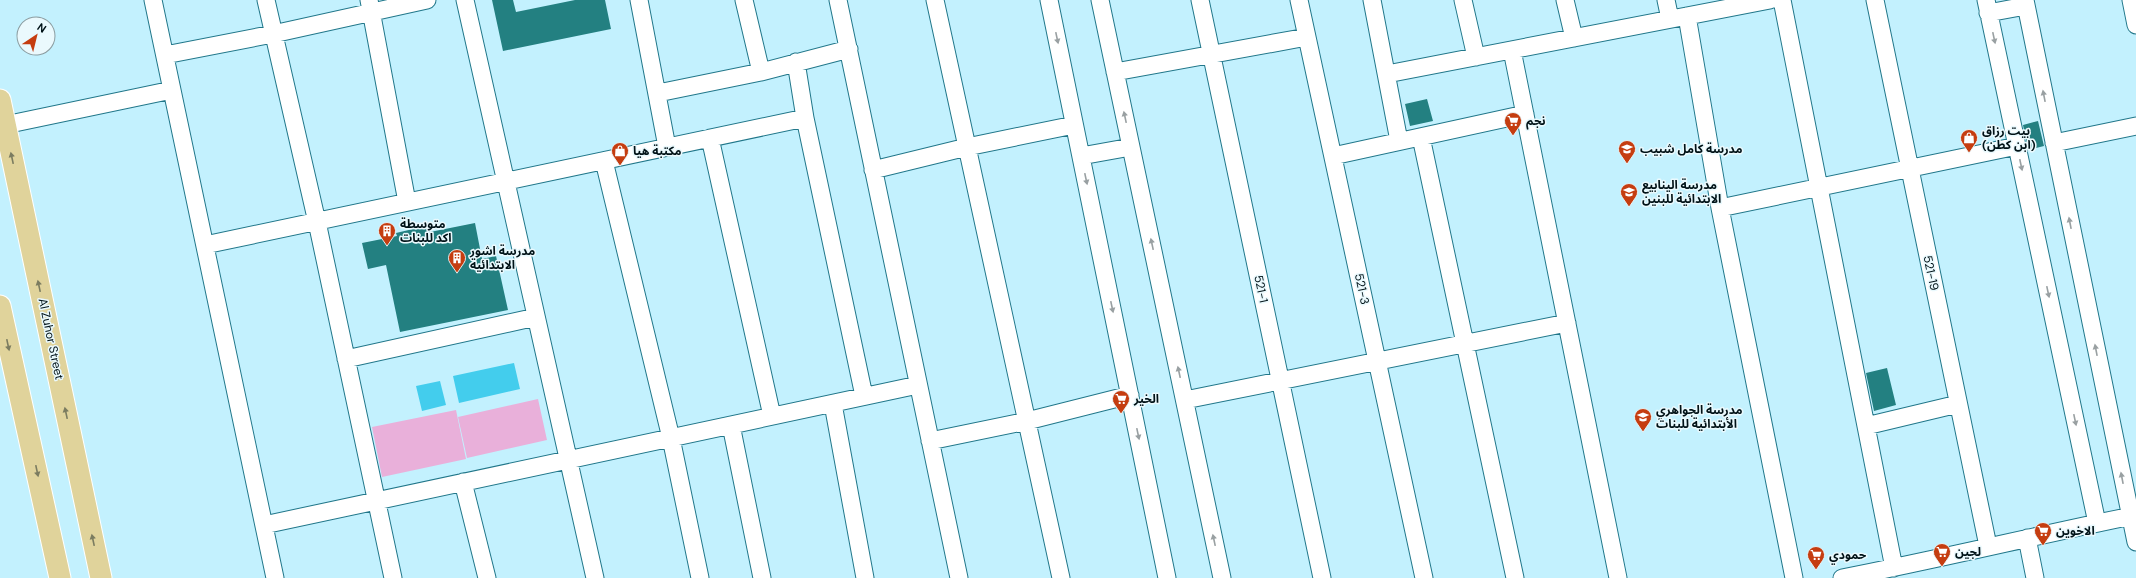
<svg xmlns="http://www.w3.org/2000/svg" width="2136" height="578" viewBox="0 0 2136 578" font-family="'DM Sans','Noto Sans Arabic',sans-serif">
  <rect width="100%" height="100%" fill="#c3f1fe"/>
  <path fill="#e9b0da" d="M538,399L547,440L467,458L458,417Z
    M456,410L466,459L382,477L372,427Z"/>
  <path fill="#43cded" d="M514,363L520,389L459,403L453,376Z
    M440,381L446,405L422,411L416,386Z"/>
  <path fill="#238081" d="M492,0H513L516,12L575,0H605L611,29L503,51Z
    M1427,99L1433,121L1410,126L1405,104Z
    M2038,121L2044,146L2028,150L2023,125Z
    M427,222L430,232L475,223L482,259L496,256L508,310L400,332L386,265L368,269L362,243L397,236L396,233L413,229V225Z
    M1887,368L1896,405L1874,411L1866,373Z"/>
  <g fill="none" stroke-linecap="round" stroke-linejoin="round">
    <defs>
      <path id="minor" d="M153,0L275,578
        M266,0L317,222L393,578
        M369,0L407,202
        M465,0L595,578
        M639,0L667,147
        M744,0L761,72
        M838,0L959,578
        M935,0L1061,578
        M1049,0L1167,578
        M1100,0L1222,578
        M1200,0L1322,578
        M1299,0L1424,578
        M1372,0L1399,141
        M1463,0L1476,57
        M1565,0L1574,38
        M1666,0L1670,19
        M1782,0L1894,568
        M1875,0L1988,546
        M1986,0L2097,523
        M2025,0L2136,542
        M2131,0L2136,25
        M1988,13L2026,6
        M1687,16L1720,208L1794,578
        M1512,50L1618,578
        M165,55L273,34L427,0
        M796,62L805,118L864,396
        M1115,72L1307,37
        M1387,74L1770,0
        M658,93L761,72L849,49
        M5,125L172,90
        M1421,137L1515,578
        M710,138L772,416
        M2054,143L2136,126
        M1081,156L1131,147
        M1333,156L1525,114
        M604,161L671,438L700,578
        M873,170L967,147L1074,125
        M1720,208L2017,146
        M205,245L805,118
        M346,359L536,317
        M1185,400L1567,323
        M833,404L865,578
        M731,425L762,578
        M1866,426L1958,404
        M930,441L1027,421L1130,395
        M463,482L487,578
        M264,525L918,385
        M2027,538L2035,578
        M1842,578C1940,559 2038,535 2136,515"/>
      <path id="major" d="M0,100L101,578
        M0,306L60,578"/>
    </defs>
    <use href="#minor" stroke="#21778a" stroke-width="19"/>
    <use href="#major" stroke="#fff" stroke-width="23"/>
    <use href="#minor" stroke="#fff" stroke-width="17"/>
    <use href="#major" stroke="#e0d39b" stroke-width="21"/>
  </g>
  <defs><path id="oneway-solid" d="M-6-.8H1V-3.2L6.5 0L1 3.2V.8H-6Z"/></defs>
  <g fill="#99a0a2">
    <use href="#oneway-solid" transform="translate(1057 38) rotate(78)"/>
    <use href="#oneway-solid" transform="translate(1994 38) rotate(78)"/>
    <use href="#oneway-solid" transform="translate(2044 96) rotate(-101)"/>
    <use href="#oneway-solid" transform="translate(1125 117) rotate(-102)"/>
    <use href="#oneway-solid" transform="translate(2021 165) rotate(78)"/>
    <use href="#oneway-solid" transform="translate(1086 179) rotate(78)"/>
    <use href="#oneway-solid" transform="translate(2070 223) rotate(-101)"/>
    <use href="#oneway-solid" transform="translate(1152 244) rotate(-102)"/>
    <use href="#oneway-solid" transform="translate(2048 292) rotate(78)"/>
    <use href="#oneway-solid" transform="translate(1112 307) rotate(78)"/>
    <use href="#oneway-solid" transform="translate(2096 350) rotate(-101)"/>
    <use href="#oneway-solid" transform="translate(1179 372) rotate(-102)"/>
    <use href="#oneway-solid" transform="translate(2075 420) rotate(78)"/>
    <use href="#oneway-solid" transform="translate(1138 434) rotate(78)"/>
    <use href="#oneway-solid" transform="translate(2122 478) rotate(-101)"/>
    <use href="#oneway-solid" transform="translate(1214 540) rotate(-102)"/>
  </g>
  <g fill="#7b7c60">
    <use href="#oneway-solid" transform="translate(12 158) rotate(-102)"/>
    <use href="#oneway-solid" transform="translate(39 286) rotate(-102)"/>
    <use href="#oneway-solid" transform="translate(8 345) rotate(78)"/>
    <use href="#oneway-solid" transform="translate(66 413) rotate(-102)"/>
    <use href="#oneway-solid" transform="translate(37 471) rotate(78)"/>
    <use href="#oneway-solid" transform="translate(93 540) rotate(-102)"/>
  </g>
  <defs>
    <symbol id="supermarket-pin" viewBox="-11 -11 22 30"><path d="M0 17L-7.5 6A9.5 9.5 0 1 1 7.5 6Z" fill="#c53d10" stroke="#eaf9fd"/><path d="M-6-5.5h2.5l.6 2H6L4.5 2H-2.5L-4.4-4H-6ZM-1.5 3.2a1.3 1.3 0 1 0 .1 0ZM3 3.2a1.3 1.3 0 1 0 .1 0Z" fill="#fff"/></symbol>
    <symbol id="shop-pin" viewBox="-11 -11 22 30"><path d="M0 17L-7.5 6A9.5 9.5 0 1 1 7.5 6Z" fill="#c53d10" stroke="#eaf9fd"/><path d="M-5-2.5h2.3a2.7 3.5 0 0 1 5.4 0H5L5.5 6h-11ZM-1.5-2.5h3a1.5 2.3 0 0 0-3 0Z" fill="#fff"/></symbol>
    <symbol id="school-pin" viewBox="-11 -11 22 30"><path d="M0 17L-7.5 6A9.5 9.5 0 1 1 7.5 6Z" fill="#c53d10" stroke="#eaf9fd"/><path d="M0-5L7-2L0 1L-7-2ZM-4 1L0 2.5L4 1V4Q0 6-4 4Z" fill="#fff"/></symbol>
    <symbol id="building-pin" viewBox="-11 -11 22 30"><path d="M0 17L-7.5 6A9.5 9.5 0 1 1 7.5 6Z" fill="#c53d10" stroke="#eaf9fd"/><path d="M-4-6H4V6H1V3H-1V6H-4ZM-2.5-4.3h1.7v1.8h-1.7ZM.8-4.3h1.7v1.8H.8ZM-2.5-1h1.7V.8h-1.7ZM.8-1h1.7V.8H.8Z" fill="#fff"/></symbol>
  </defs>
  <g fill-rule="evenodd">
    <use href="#supermarket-pin" x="1503" y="111" width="20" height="27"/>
    <use href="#shop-pin" x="1959" y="128" width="20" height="27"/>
    <use href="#school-pin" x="1617" y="139" width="20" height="27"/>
    <use href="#shop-pin" x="610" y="141" width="20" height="27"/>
    <use href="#school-pin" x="1619" y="182" width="20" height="27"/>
    <use href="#building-pin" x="377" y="221" width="20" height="27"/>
    <use href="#building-pin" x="447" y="248" width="20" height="27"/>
    <use href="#supermarket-pin" x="1111" y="389" width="20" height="27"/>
    <use href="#school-pin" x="1633" y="407" width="20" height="27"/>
    <use href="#supermarket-pin" x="2033" y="521" width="20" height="27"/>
    <use href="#supermarket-pin" x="1932" y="542" width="20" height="27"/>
    <use href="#supermarket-pin" x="1806" y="545" width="20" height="27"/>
  </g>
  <g text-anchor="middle" stroke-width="3" stroke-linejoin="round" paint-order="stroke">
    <g font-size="12" font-weight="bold" fill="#001217" stroke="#eaf9fd" text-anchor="start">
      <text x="1526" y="125">نجم</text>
      <text x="1982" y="135">بيت رزاق<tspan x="1982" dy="14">(ابن كطن)</tspan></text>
      <text x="1640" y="153">مدرسة كامل شبيب</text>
      <text x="633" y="155">مكتبة هيا</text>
      <text x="1642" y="189">مدرسة الينابيع<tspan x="1642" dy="14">الابتدائية للبنين</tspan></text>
      <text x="400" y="228">متوسطة<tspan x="400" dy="14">اكد للبنات</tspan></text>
      <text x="470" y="255">مدرسة اشور<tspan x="470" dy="14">الابتدائية</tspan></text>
      <text x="1134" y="403">الخير</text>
      <text x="1656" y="414">مدرسة الجواهري<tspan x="1656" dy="14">الأبتدائية للبنات</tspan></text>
      <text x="2056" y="535">الاخوين</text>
      <text x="1955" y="556">لجين</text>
      <text x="1829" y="559">حمودي</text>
    </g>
    <g font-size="12" fill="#001217" stroke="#eaf9fd">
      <text transform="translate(1931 273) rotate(78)" y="4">521-19</text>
      <text transform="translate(1261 289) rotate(78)" y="4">521-1</text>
      <text transform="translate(1362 289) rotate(78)" y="4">521-3</text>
      <text transform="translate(51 339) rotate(78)" y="4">Al Zuhor Street</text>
    </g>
  </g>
  <g transform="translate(36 36) rotate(35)"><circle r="19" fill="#eaf9fd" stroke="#8c9da1"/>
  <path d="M0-3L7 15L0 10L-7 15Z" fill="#c53d10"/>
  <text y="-6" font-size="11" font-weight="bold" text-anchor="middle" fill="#001217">N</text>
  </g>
</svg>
